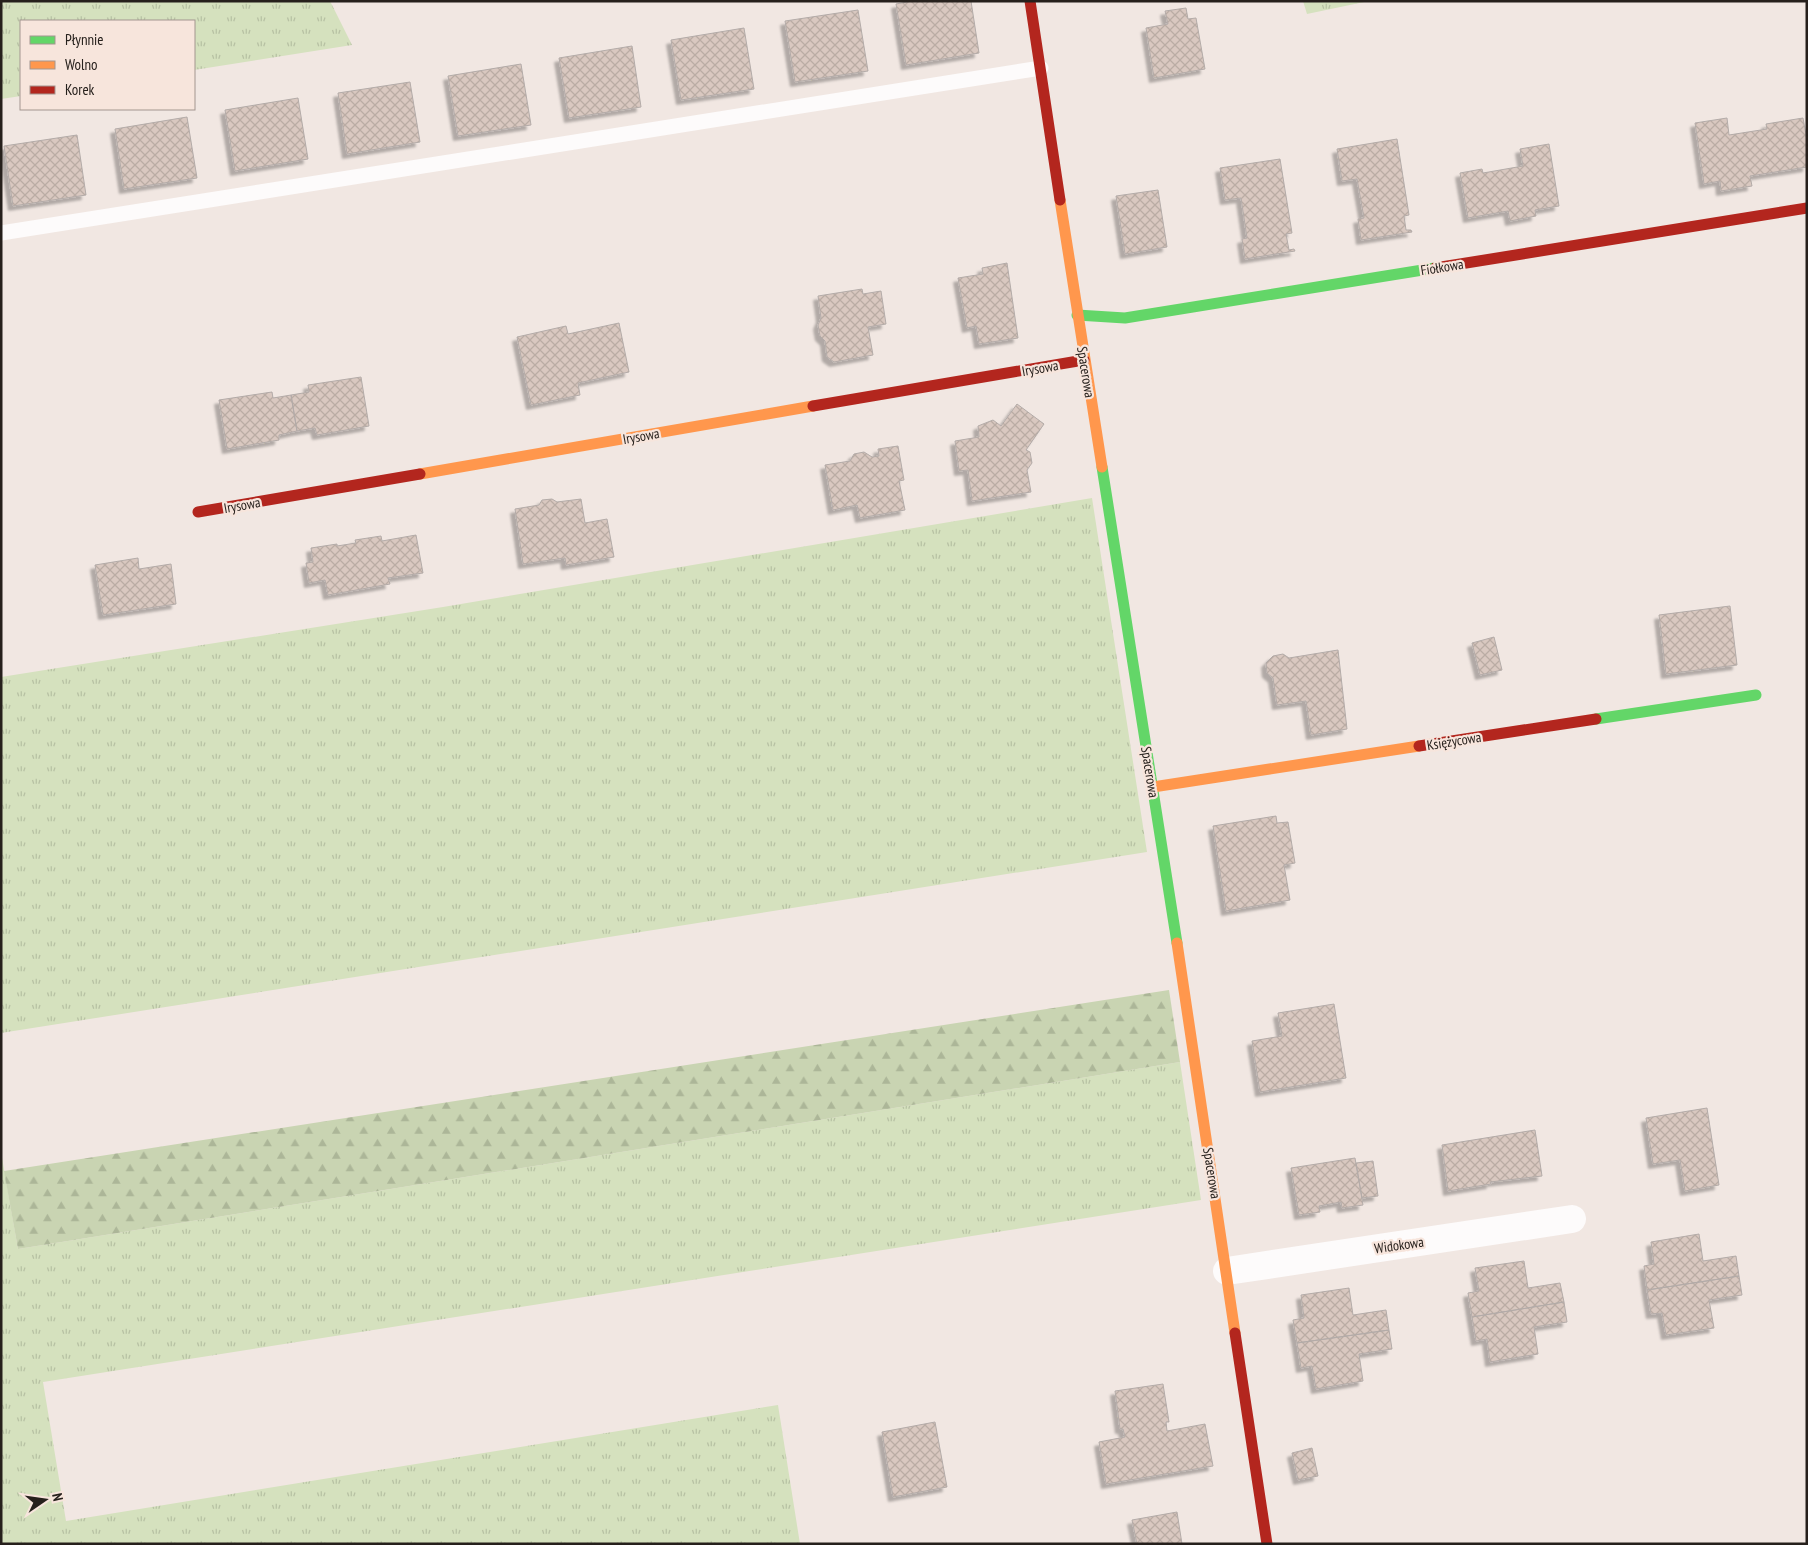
<svg xmlns="http://www.w3.org/2000/svg" width="1808" height="1545" viewBox="0 0 1808 1545" font-family="'PT Sans Narrow',sans-serif">
  <defs>
    <pattern id="grass-tufts" width="24" height="20" patternUnits="userSpaceOnUse" patternTransform="scale(1.25)"><rect width="24" height="20" fill="#d5e1be"/><path d="M3 7l-1-3M5 7V3M7 7l1-3M15 17l-1-3M17 17v-4M19 17l1-3" fill="none" stroke="#b7c1a3"/></pattern>
    <pattern id="forest-firs" width="22" height="20" patternUnits="userSpaceOnUse" patternTransform="scale(1.25)"><rect width="22" height="20" fill="#c9d4b2"/><path d="M5 1l3.5 6h-7zM16 11l3.5 6h-7z" fill="#acb698"/></pattern>
    <pattern id="building-cross-hatch" width="8" height="8" patternUnits="userSpaceOnUse" patternTransform="scale(1.25)"><rect width="8" height="8" fill="#d9c8c0"/><path d="M0 0l8 8M0 8l8-8" fill="none" stroke="#baaca4"/></pattern>
    <filter id="shadow"><feDropShadow dx="-4.5" dy="4.5" stdDeviation="1" flood-color="#0004"/></filter>
  </defs>
  <rect width="100%" height="100%" fill="#f1e7e2"/>
  <path fill="url(#grass-tufts)" d="M1,1H330L352,45L194,70V21H21V96L1,99Z
    M1303,1H1369L1307,14Z
    M1092,498L1147,852L1,1033V677L443,607Z
    M1180,1062L1201,1200L43,1382L66,1521L778,1405L800,1544H1V1152L18,1249Z"/>
  <path fill="url(#forest-firs)" d="M1169,990L1180,1062L18,1249L4,1171Z"/>
  <path fill="url(#building-cross-hatch)" stroke="#b3aba8" filter="url(#shadow)" d="M912,1H971L979,53L906,65L896,4Z
    M1186,8L1188,19L1196,18L1205,69L1154,78L1146,28L1168,24L1165,11Z
    M858,10L868,71L795,82L785,21Z
    M744,28L754,89L681,100L671,40Z
    M632,46L641,107L569,118L559,58Z
    M521,64L531,125L458,136L448,76Z
    M410,82L420,142L347,154L338,93Z
    M298,98L308,159L235,171L225,110Z
    M187,117L197,178L124,189L115,129Z
    M1727,118L1729,135L1767,129L1766,124L1803,118L1807,140V167L1750,176L1752,186L1721,191L1720,181L1704,184L1695,123Z
    M77,135L86,195L13,206L4,146Z
    M1397,139L1409,215L1404,216L1406,230H1411L1412,232L1361,240L1358,219L1364,218L1357,179L1342,181L1337,149Z
    M1549,144L1559,206L1535,210L1536,216L1510,221L1508,211L1468,218L1460,173L1482,169L1483,173L1523,166L1520,149Z
    M1280,159L1292,233L1286,234L1289,250L1294,249L1295,251L1245,259L1242,239L1247,238L1241,198L1225,200L1220,168Z
    M1158,190L1167,247L1125,254L1116,196Z
    M1007,263L1018,338L979,344L976,326L967,328L958,278L983,274L982,268Z
    M862,289L863,294L881,291L886,324L868,327L873,355L834,362L827,357L825,341L820,336L818,325L821,318L818,296Z
    M619,323L629,372L578,383L580,395L531,405L517,337L566,326L568,334Z
    M361,377L369,426L317,435L315,428L297,431L291,395L309,392L308,385Z
    M272,392L273,398L291,395L297,431L279,435V440L227,449L219,400Z
    M1017,404L1044,424L1026,450L1030,452L1032,463L1027,470L1031,492L972,501L968,470L959,471L955,441L979,437L978,426L993,420L1001,426Z
    M898,446L904,480L899,481L905,510L860,518L857,505L833,510L825,465L850,461L854,454L864,452L872,457L879,456L878,449Z
    M552,499L557,502L581,499L585,523L607,519L614,557L566,565L565,558L523,564L515,509L539,505L542,500Z
    M416,535L423,573L388,578L390,584L328,595L325,580L309,583L306,563L313,562L311,548L337,544V546L356,543L355,540L381,536L382,541Z
    M138,558L139,569L171,564L176,604L103,615L95,565Z
    M1730,606L1737,665L1666,674L1659,615Z
    M1494,637L1502,670L1480,675L1472,643Z
    M1338,650L1347,729L1311,735L1306,701L1277,705L1273,678L1267,673L1266,663L1273,656L1283,654L1289,658Z
    M1276,816L1277,823L1288,822L1295,863L1284,865L1290,900L1226,911L1213,826Z
    M1334,1004L1346,1078L1260,1092L1252,1041L1282,1036L1278,1013Z
    M1707,1108L1719,1185L1685,1191L1680,1160L1653,1164L1646,1118Z
    M1535,1130L1542,1176L1490,1182L1491,1184L1448,1191L1442,1145Z
    M1355,1158L1363,1205L1342,1208L1341,1202L1319,1206L1320,1212L1299,1215L1291,1168Z
    M1373,1161L1378,1196L1362,1198L1356,1163Z
    M1699,1234L1703,1261L1736,1256L1739,1276L1647,1290L1644,1266L1654,1264L1651,1242Z
    M1524,1261L1528,1288L1560,1283L1564,1302L1472,1317L1468,1293L1479,1291L1475,1268Z
    M1739,1276L1742,1295L1709,1300L1714,1328L1666,1335L1662,1313L1651,1314L1647,1290Z
    M1349,1288L1353,1315L1386,1310L1389,1330L1297,1343L1293,1320L1304,1318L1301,1295Z
    M1564,1302L1567,1322L1534,1327L1538,1354L1490,1362L1487,1339L1476,1341L1472,1317Z
    M1389,1330L1392,1349L1359,1354L1363,1381L1316,1389L1312,1366L1301,1368L1297,1343Z
    M1163,1384L1169,1422H1166L1167,1431L1205,1424L1213,1466L1106,1484L1099,1442L1125,1437L1123,1429H1120L1115,1391Z
    M935,1422L947,1487L893,1497L882,1432Z
    M1312,1448L1318,1476L1298,1480L1292,1453Z
    M1177,1512L1182,1544H1137L1132,1520Z"/>
  <g fill="none" stroke-linecap="round" stroke-linejoin="round">
    <path stroke="#fdfbfb" stroke-width="15" d="M1,233L1041,68"/>
    <path stroke="#fdfbfb" stroke-width="28" d="M1227,1271L1572,1219"/>
    <path stroke="#63d668" stroke-width="11" d="M1077,315L1125,318L1435,268
      M1102,467L1177,943
      M1596,719L1756,695"/>
    <path stroke="#ff974d" stroke-width="11" d="M1060,200L1102,467
      M420,474L813,406
      M1153,787L1419,746
      M1177,943L1235,1333"/>
    <path stroke="#b3261e" stroke-width="11" d="M1030,1L1060,200
      M1435,268L1807,208
      M813,406L1084,360
      M198,512L420,474
      M1419,746L1596,719
      M1235,1333L1267,1544"/>
  </g>
  <g text-anchor="middle" stroke-width="4.5" stroke-linejoin="round" paint-order="stroke">
    <g font-size="14" fill="#26201c" stroke="#f7e5dc">
      <text transform="translate(1442 267) rotate(-9)" y="5">Fiołkowa</text>
      <text transform="translate(1040 368) rotate(-10)" y="5">Irysowa</text>
      <text transform="translate(1086 372) rotate(81)" y="5">Spacerowa</text>
      <text transform="translate(641 436) rotate(-10)" y="5">Irysowa</text>
      <text transform="translate(242 505) rotate(-10)" y="5">Irysowa</text>
      <text transform="translate(1454 741) rotate(-9)" y="5">Księżycowa</text>
      <text transform="translate(1150 772) rotate(81)" y="5">Spacerowa</text>
      <text transform="translate(1212 1173) rotate(81)" y="5">Spacerowa</text>
      <text transform="translate(1399 1245) rotate(-8)" y="5">Widokowa</text>
    </g>
  </g>
  <rect width="1808" height="1545" fill="none" stroke="#26201c" stroke-width="5"/>
  <rect x="20" y="20" width="175" height="90" fill="#f7e5dc" stroke="#a3968f"/>
  <rect x="30" y="36" width="25" height="8" fill="#63d668" stroke="#a3968f"/>
  <text x="65" y="45" font-size="15" fill="#26201c">Płynnie</text>
  <rect x="30" y="61" width="25" height="8" fill="#ff974d" stroke="#a3968f"/>
  <text x="65" y="70" font-size="15" fill="#26201c">Wolno</text>
  <rect x="30" y="86" width="25" height="8" fill="#b3261e" stroke="#a3968f"/>
  <text x="65" y="95" font-size="15" fill="#26201c">Korek</text>
  <g transform="translate(45 1500) rotate(77)" stroke="#f7e5dc" stroke-width="4" paint-order="stroke">
  <path d="M0-4L9 19L0 12L-9 19Z" fill="#26201c"/>
  <text y="-8" font-size="14" font-weight="bold" text-anchor="middle" fill="#26201c">N</text>
  </g>
</svg>
